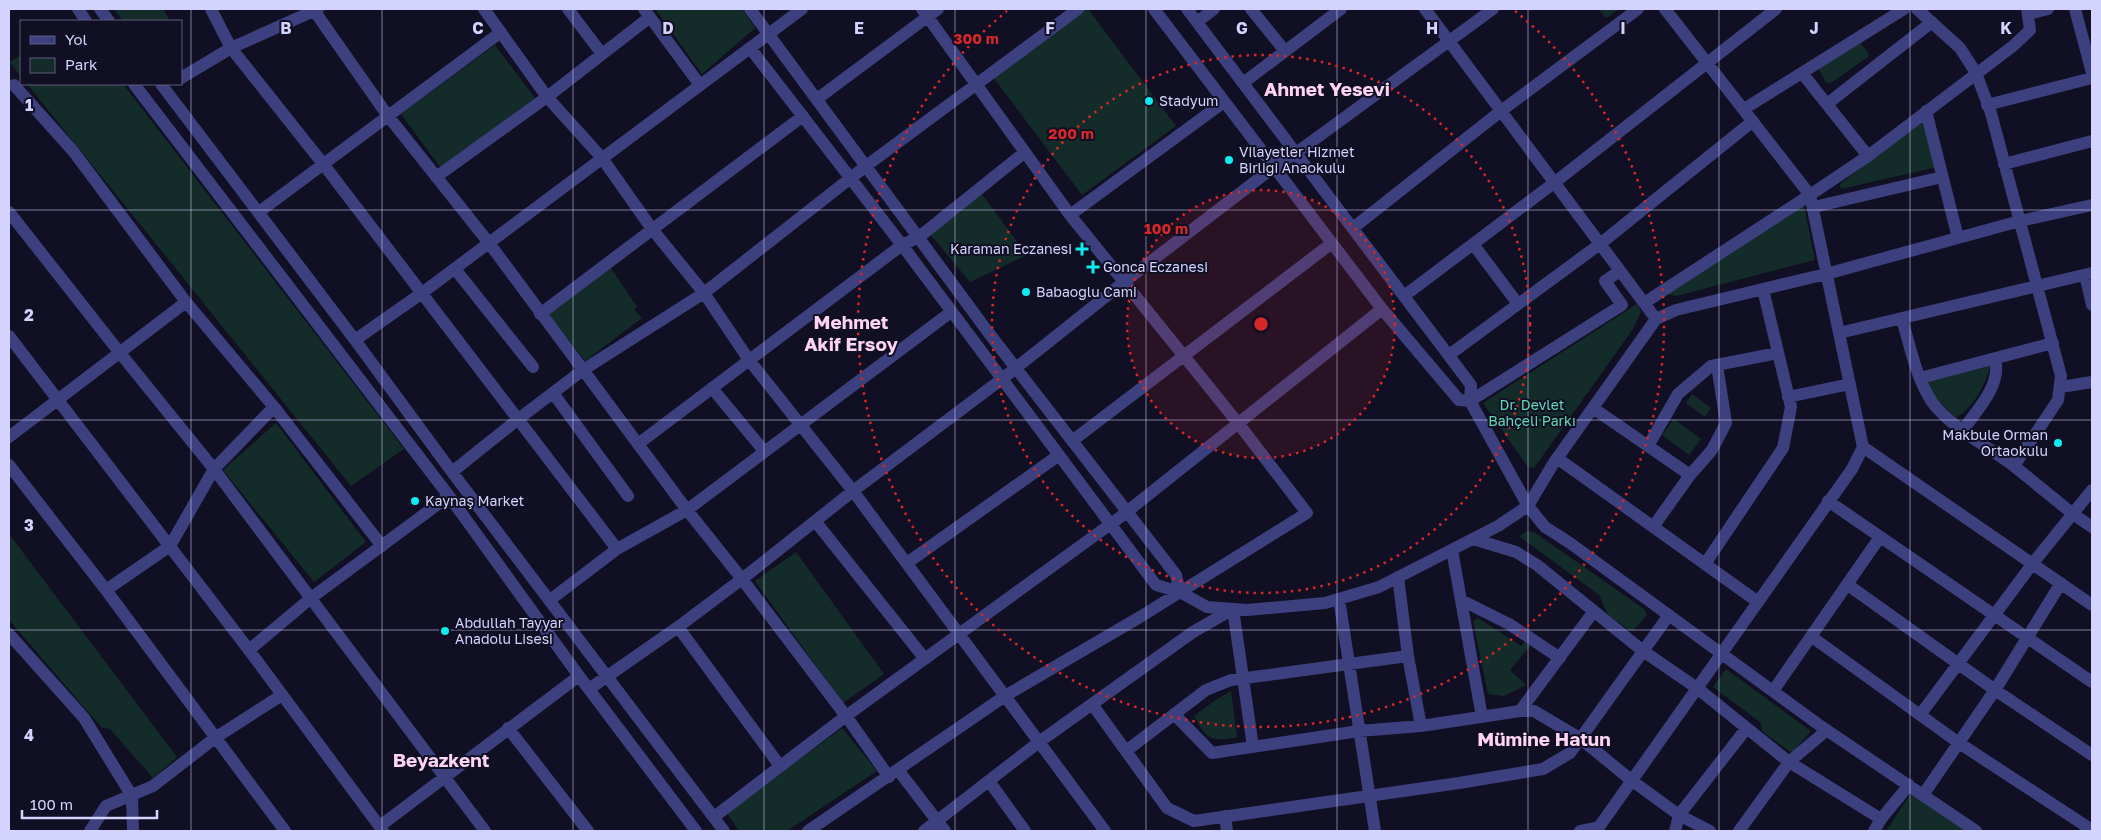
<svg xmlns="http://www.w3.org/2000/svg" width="2101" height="840" viewBox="0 0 2101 840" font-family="'Golos Text',sans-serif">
  <rect width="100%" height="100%" fill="#110f23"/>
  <path fill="#132c29" d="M114,9H163L170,21H123Z
    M655,9H742L755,28L702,74Z
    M1085,9H1088L1176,126L1082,195L993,77Z
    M1598,9H1619L1608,17H1605Z
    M1860,43L1869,54L1868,57L1831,83L1826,82L1819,70L1820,68Z
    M495,45L535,98L440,167L401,114Z
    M21,55V77L10,62Z
    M27,84H123L404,449L351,486Z
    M1923,121L1937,167L1841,189L1840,184Z
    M981,193L1027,255L970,282L929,233Z
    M1804,206L1815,260L1676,296L1667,294Z
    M611,268L637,307L634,310L642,318L585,361L549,314Z
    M1637,304L1641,312L1633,329L1534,468L1528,467L1483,403Z
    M1990,366C1985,387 1974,406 1956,418L1936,398L1928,383L1929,381Z
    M1692,394L1711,408L1705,417L1686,403Z
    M1674,419L1701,439L1689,455L1662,435Z
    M276,423L366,542L314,582L223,470Z
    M1527,531L1534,532L1644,609L1647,615L1633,631L1629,630L1608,615L1599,595L1519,536Z
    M9,534L177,757L153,778L110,729L102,728L9,620Z
    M796,552L884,674L843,703L755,581Z
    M1478,618L1521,646L1525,641L1531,645L1510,670L1526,685L1504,696L1488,694L1473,621Z
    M1726,669L1811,731L1792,753L1763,732L1760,722L1713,687Z
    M1231,691L1237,737C1211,742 1207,740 1194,716L1217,699Z
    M842,728L877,771L787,831H739L727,813Z
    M1912,792L1968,831H1886Z"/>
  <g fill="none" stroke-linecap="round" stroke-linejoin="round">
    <path stroke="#3d407f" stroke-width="12" d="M78,9L86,21
      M100,9L109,21
      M211,9L231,48L324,165L617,549
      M313,9L388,116L489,243L687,510L742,579L846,716L889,777
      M484,9L547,97L602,158L652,229L704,293L749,360L853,491L1105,831
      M568,9L602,54
      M644,9L700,85
      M750,9L988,332L1176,575L1180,592
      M1154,9L1382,309L1459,400L1470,401L1622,305L1605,281L1620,271
      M1187,9L1471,385L1470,401L1528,506L1545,527L1570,543L1822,727L1976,831
      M1251,9L1285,51
      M1425,9L1656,319
      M1917,9L1960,48L1976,73L1991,113L2061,376L2058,400L2014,466L2073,514L2092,527
      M2075,9L2092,73
      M2028,14L2048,9
      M1197,22L1214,9
      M750,48L902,245L1156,585L1180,592L1207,607L1247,610L1325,603L1379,587L1498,526L1528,506L1553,464L1656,319L1676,310L1826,274L2020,221L2092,205
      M1802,73L1868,156
      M181,78L231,48L318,9
      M1243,83L1341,9
      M134,84L449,496L579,676L696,831
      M161,84L355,340L452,472L724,831
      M14,85L73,151L186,302L274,407L382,546
      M817,99L938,9
      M1827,104L1932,22
      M1987,105L2092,78
      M1744,109L1904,9
      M1926,111L1958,238
      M2004,164L2092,141
      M436,177L547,97L650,17
      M1814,207L1942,177
      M9,212L120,353L214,469L485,831
      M259,212L501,32
      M1070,215L1224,102
      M1353,228L1501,111L1638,9
      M1473,244L1518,304
      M455,269L533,367
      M2085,275L2092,305
      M1404,296L1554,183L1776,9
      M1644,303L1810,195L1868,156L2013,46L2030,30L2027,9
      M540,314L803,116
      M1902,319C1910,346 1916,378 1932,402C1948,425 1991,449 2014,466
      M1839,333L2092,273
      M9,336L249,650L383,831
      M355,340L422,293L802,9
      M1449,355L1600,244L1753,121
      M1920,378L2053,343
      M2061,387L2092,382
      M712,388L764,451
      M553,393L628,496
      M1788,397L1850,384
      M1593,408L1690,475
      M1963,430C1977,410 2002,385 1995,359
      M9,437L186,302
      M1072,441L1332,243
      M638,444L902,245L919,237L1025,152
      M1648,446L1678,394L1711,366L1778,353
      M1863,447L2092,605
      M1557,458L1758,602
      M9,465L106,590L285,831
      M452,472L517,420L583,370L704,293L866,166L1078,9
      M1828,501L2092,682
      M815,521L925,659
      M1653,527L1690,475L1712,450L1726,423L1717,365
      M1473,539L1516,552L1537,565L1643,651L1697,688L1789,762L1881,819
      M1452,550L1482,717
      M907,563L1059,455
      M1705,564L1783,448L1791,407L1763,289
      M1398,577L1408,656L1421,726
      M1848,585L1995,690L2092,755
      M106,590L170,546L214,469L274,407
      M1339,599L1375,831
      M550,600L617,549L687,510L951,312
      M1461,600L1509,624L1560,658
      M678,627L780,766
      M9,634L84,718L132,796L133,831
      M1812,637L1959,743L2092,830
      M249,650L311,598L449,496
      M589,689L678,627L742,579L853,491L1002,379L1124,282L1274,167L1296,153L1493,9
      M1773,691L1880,537
      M1092,704L1167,808L1194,821L1459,783L1543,769L1570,753L1669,615
      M1520,711L1594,611
      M1174,714L1212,753L1359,731L1421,726L1520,711H1534L1581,739L1631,780L1679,815L1710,831
      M1920,715L2033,563L2092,490
      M508,728L588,831
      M1126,751L1206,690L1231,680L1408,656
      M898,770L945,831
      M989,781L1025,831
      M1923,795L1995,690L2061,583
      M1225,816L1227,831
      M714,817L846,716L1119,518L1382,309
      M380,826L579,676
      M90,831L106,806L153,786L215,738L282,695
      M808,831L1005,696L1140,617L1307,513L1238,423L1070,215L922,9
      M924,831L1039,742L1193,632L1233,609L1253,747
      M1580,831L1599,827L1852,469L1863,447L1810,195L1665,9
      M1675,831L1679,815L1746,729
      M1739,831L1789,762L1827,730
      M1874,831L1881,819L1909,785"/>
  </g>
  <path fill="none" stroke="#d4d3fd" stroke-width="1" stroke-opacity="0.55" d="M191,9V831M382,9V831M573,9V831M764,9V831M955,9V831M1146,9V831M1337,9V831M1528,9V831M1719,9V831M1910,9V831M9,210H2092M9,420H2092M9,630H2092"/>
  <circle cx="1261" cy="324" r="134" fill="#d62828" fill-opacity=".12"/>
  <g fill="none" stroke="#d62828" stroke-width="2.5" stroke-dasharray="2.5 5">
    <circle cx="1261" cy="324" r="134"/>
    <circle cx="1261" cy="324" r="269"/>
    <path d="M1515 11A403 403 0 1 1 1007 11"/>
  </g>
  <g fill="#0decef" stroke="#110f23" stroke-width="2">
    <circle cx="1149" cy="101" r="5"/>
    <circle cx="1229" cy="160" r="5"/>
    <path d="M1079.5 241.5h5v5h5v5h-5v5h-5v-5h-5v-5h5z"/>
    <path d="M1090.5 259.5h5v5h5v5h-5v5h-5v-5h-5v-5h5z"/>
    <circle cx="1026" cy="292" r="5"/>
    <circle cx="2058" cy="443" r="5"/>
    <circle cx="415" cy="501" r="5"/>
    <circle cx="445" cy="631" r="5"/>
  </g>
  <g text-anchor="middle" stroke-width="4" stroke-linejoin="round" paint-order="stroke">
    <g font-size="14" fill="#d4d3fd" stroke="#110f23" text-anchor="start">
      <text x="1159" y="106">Stadyum</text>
      <text x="1239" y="157">Vilayetler Hizmet<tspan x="1239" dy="16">Birliği Anaokulu</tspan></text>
      <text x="1072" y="254" text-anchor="end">Karaman Eczanesi</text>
      <text x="1103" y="272">Gonca Eczanesi</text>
      <text x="1036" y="297">Babaoğlu Cami</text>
      <text x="2048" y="440" text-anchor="end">Makbule Orman<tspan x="2048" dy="16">Ortaokulu</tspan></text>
      <text x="425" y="506">Kaynaş Market</text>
      <text x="455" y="628">Abdullah Tayyar<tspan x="455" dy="16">Anadolu Lisesi</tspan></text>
    </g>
    <g font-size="14" fill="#63d9b1" stroke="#110f23">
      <text x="1532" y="410">Dr. Devlet<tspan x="1532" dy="16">Bahçeli Parkı</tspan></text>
    </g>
    <g font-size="19" font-weight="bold" fill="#fdd5f2" stroke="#110f23">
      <text x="1327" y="96">Ahmet Yesevi</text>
      <text x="851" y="329">Mehmet<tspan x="851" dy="22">Akif Ersoy</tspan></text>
      <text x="1544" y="746">Mümine Hatun</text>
      <text x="441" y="767">Beyazkent</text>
    </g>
  </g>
  <g font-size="16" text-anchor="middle" font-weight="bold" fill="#d4d3fd" stroke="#110f23" stroke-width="4" stroke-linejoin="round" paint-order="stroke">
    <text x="286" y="34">B</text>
    <text x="478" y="34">C</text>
    <text x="668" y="34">D</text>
    <text x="859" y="34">E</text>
    <text x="1050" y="34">F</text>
    <text x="1242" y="34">G</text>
    <text x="1432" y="34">H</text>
    <text x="1623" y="34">I</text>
    <text x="1814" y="34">J</text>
    <text x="2006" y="34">K</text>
    <text x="29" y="111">1</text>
    <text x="29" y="321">2</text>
    <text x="29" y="531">3</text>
    <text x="29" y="741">4</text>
  </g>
  <circle cx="1261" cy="324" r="8" fill="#d62828" stroke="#110f23" stroke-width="2.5"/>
  <g font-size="15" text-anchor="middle" font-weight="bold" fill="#d62828" stroke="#110f23" stroke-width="4" stroke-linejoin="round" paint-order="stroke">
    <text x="976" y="44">300 m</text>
    <text x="1071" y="139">200 m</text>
    <text x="1166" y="234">100 m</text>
  </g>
  <rect width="2101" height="840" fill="none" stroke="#d4d3fd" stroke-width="20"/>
  <rect x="20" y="20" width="162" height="65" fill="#110f23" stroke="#5f5d7a"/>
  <rect x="30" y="36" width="25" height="8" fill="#3d407f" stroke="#5f5d7a"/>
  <text x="65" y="45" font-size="15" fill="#d4d3fd">Yol</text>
  <rect x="30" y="58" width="25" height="15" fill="#132c29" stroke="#5f5d7a"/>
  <text x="65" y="70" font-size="15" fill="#d4d3fd">Park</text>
  <path d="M22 810v8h135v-8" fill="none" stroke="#d4d3fd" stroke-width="2.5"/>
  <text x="30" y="810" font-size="15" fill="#d4d3fd" stroke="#110f23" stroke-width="4" paint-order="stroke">100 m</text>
</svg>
